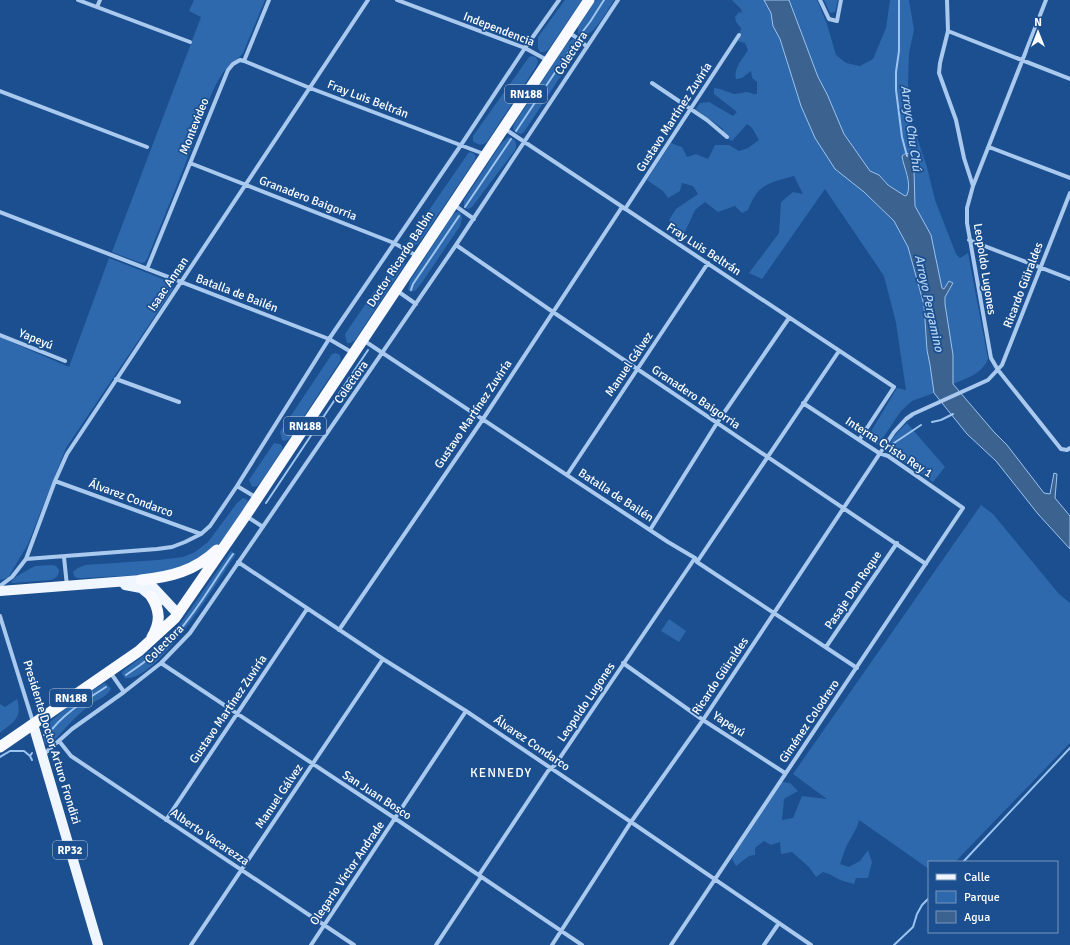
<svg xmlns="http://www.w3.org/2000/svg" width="1070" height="945" viewBox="0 0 1070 945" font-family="Signika,sans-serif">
  <rect width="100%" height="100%" fill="#1b4f8f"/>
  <path fill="#2e69ad" d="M194,0H265L243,53C237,61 228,65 222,74C210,92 205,114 197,133C181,176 164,217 147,259L145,262L141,263L112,252L201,17L189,11Z
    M565,0H582L548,50L544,52H540L538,48V37Z
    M596,0H614C607,10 594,38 580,36L578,33V27Z
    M732,0H764L771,13L773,26L780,39L801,106L835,169L864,192L894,221L908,247L924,305L927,350L930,365L934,393L912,401L901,411L878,445L867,438L897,388L906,390L896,323L884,276L825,189L762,279L749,273L779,233L781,202L793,192L803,194L794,176C768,183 758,184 748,210L742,213L735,206L718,212L705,202L695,210L684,234L673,230L669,220L676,209L698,194L693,186L682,183L680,191L668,198L663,191L647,180L671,143L682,147L687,157L696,154L708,159L715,145H729L739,151L748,148L759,140L752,128L747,124L732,141L722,136L723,129L696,109L700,103L709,102L733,116L737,112L714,94V88L720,89L734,94L747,92L754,94H757V82L752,78L751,71L742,78L736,79C733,69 743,58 748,50L745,43L738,41L741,28L736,22L735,17L739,12L742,13L741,9Z
    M789,0H817L827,24L836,55L846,63L860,66L873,59L886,28L890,0H909L914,30L909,53L908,83L911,120L927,167L935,200L956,254L960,258L968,253L988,359C982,374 967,378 953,384V355L945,304V297L953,283L943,289L942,288L931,235L915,206L914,191L904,168L910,185L907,195L905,196L888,185L879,175L870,171L844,134L827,94L818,77Z
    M824,0H838L835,12L830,13Z
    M573,39L577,40C579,47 576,52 572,59L524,132L521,134L516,133L513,129L514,124L568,42Z
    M532,56L536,57L538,61L537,65L487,142C481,146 478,145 473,141V136L529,57Z
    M508,137C515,138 518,143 515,150L472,207L468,209L464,208V200L500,145Z
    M469,152L473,153L476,156L475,160L421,240C418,245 415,246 410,245L409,240L412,235Z
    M459,212L461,214L462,218L460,226L423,281L416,290L411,292L408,290L410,281L452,216L455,213Z
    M401,256L404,258L405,264L355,340L351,343H347L345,334L397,258Z
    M109,258L173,283V289L66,448L28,544L8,578L0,580V337L69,367Z
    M336,353L340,355L341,360L289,439L285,441L282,440L280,432L332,354Z
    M907,423L945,467L933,482L891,453C885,442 900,430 907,423Z
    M274,443L280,444L282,446V450L260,483L257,486L252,487L249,480Z
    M243,498L246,499L248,501L247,504L220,543L199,560L161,574L84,578H77L74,576L73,572L78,568L85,565L158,560L183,557L195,552L208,542L237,503Z
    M981,505L993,514L1059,594L1070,603V743L955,862H929V869L859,820L857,827L846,847L840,864L849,867L860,861L868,850L872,862L868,878H856L854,884L840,880L829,874L823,872L816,877L809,867L792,852L781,854L780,842L771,845L764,841L755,848V855L749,856L736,866L732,859L738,846L782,782L790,783L798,791L784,799L782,820L793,818L802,796L827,799L793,774Z
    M231,551L236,554C219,579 157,683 125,678L122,674L123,671L161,643L181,623Z
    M52,565L56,566L59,570C59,576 56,578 51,580L12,583L11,582L17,576L35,566Z
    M669,619L686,631L679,642L661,631Z
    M105,683L111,688C109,696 96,700 90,705C75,716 64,730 52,743L48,745L45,744C43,737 43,732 47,726C53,716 93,689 105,683Z
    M17,699C23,719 13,722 0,733V704L5,707Z"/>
  <path fill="#3c6290" stroke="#9cc4f0" d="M764,0H789L818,77L827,94L844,134L870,171L879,175L888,185L905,196L907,195C912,182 904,169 902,156L906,153L910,154L914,170L915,206L931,235L942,288L944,289L949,281L953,283L945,297V304L953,355V384L994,432L1007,445L1044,493L1050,494L1054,473L1057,474L1055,498L1070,516V549L1038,514L996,461L967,434L934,393L930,365L927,350L924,305L908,247L894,221L864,192L835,169L815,138L801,106L780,39L773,26L771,13Z"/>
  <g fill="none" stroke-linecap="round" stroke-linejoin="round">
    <path stroke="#9cc4f0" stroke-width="2" d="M899,0V51L896,72V90L902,137L907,156
      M580,35L590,22L604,0
      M516,131L576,41
      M465,207L511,139
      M411,290L413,284L459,216
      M932,422L941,420L953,414
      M894,443L921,425
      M266,503L368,350
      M126,675C144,663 163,648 178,632C199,608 215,579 233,554
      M44,735L47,736C61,715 84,701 106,687
      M47,736L49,743
      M0,757L10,751H24L30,756
      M54,759V760
      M32,760L30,756L32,753
      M963,862L1070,748
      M894,945L913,927L917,914L922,905L929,898"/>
    <path stroke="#a9c9ee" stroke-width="4" d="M78,0L190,42
      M397,0L525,48L547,60
      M820,0L829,19L837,21L841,0
      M947,0L948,31L940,63L939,73L956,120L964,158L973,186
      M1046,0L973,186L967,208V223L991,358L998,370L1061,449L1067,450L1070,448
      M97,7L100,0
      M948,31L1070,79
      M569,33L579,39L587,47
      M244,61L310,88L484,154
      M652,83L707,120L727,137
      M0,91L147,147
      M505,129L894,387L859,440
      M989,147L1070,178
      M190,163L394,243L417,256
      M454,205L474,219
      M625,209L739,35
      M0,212L329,339L353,353
      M969,240L1070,279
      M456,245L553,312L926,564
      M147,269L228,70L233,64L240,60L244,61L269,0
      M396,290L416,304
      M0,335L65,361
      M363,340L668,542L695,558L697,562L857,668
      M116,379L179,402
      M567,475L708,263
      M55,481L201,534
      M237,486L257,498
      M246,516L263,527
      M650,530L717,423L789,318
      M64,557L67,586
      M26,559L157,549L172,547L185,542L201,534L210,526L237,486L329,339L461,145L525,48L559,0
      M238,562L383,659L466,711L631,822L811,945
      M697,562L839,351
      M0,586L12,577L26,559L55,481L67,454L368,0
      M0,616L33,722
      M339,630L483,419L622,207
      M826,647L897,543
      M161,663L396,819L582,945
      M623,663L703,720L785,773
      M110,672L124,692
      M59,741L71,756L354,945
      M43,755L72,729L124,692L161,663L190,633L456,245L618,0
      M166,820L307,609
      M479,875L548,771L555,765L695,558
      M191,945L383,659
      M311,945L466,711
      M436,945L481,877
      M552,945L631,822L703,720L894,432L906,419L913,414L988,380L1002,365L1070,193
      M671,945L963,508L888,456L879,453L803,403
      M764,945L779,923"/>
    <path stroke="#f0f6ff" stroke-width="10" d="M125,585L141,588L158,602
      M0,591L141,580L150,584L178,614
      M33,724L98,945"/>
    <path stroke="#f8faff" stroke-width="11" d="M141,580C170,577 195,571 217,550
      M151,596C160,610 161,622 152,637
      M0,747L139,651L175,618L246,515L589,0"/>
  </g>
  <g text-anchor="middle" stroke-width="3.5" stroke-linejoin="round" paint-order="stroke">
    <g fill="#1b4f8f" stroke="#bbcadd" stroke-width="1">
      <rect x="505" y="85" width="42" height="18" rx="3"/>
      <rect x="284" y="417" width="42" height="18" rx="3"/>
      <rect x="50" y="689" width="42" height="18" rx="3"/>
      <rect x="53" y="841" width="34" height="18" rx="3"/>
    </g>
    <g font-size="11" font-weight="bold" fill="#fff">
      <text x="526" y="98">RN188</text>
      <text x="305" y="430">RN188</text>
      <text x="71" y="702">RN188</text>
      <text x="70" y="854">RP32</text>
    </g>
    <g font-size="12" fill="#fff" stroke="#1b4f8f">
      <text transform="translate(499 29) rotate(21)" y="4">Independencia</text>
      <text transform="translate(571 53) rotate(-57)" y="4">Colectora</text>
      <text transform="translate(368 99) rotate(21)" y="4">Fray Luis Beltrán</text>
      <text transform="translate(674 117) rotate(-57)" y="4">Gustavo Martínez Zuviría</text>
      <text transform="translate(194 126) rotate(-68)" y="4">Montevideo</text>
      <text transform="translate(308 198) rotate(21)" y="4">Granadero Baigorria</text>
      <text transform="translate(704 249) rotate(33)" y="4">Fray Luis Beltrán</text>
      <text transform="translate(400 259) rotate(-57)" y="4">Doctor Ricardo Balbín</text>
      <text transform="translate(985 269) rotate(81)" y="4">Leopoldo Lugones</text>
      <text transform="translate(168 284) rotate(-56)" y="4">Isaac Annan</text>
      <text transform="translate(1023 285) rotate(-69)" y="4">Ricardo Güiraldes</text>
      <text transform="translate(237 293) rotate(21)" y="4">Batalla de Bailén</text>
      <text transform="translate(36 339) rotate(22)" y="4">Yapeyú</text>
      <text transform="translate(629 364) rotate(-56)" y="4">Manuel Gálvez</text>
      <text transform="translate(351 382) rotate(-55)" y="4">Colectora</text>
      <text transform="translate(696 397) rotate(34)" y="4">Granadero Baigorria</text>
      <text transform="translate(473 414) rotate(-56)" y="4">Gustavo Martínez Zuviría</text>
      <text transform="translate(889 447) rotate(33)" y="4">Interna Cristo Rey 1</text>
      <text transform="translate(616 495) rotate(33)" y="4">Batalla de Bailén</text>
      <text transform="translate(131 498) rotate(20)" y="4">Álvarez Condarco</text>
      <text transform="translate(853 590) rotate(-56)" y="4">Pasaje Don Roque</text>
      <text transform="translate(164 644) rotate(-45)" y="4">Colectora</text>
      <text transform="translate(720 676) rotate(-56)" y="4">Ricardo Güiraldes</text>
      <text transform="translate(586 702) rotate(-56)" y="4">Leopoldo Lugones</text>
      <text transform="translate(228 709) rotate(-56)" y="4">Gustavo Martínez Zuviría</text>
      <text transform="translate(809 721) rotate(-56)" y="4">Giménez Colodrero</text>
      <text transform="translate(729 724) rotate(33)" y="4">Yapeyú</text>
      <text transform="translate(52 742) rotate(73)" y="4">Presidente Doctor Arturo Frondizi</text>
      <text transform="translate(532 743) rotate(34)" y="4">Álvarez Condarco</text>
      <text transform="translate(377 795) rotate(33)" y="4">San Juan Bosco</text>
      <text transform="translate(279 796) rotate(-56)" y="4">Manuel Gálvez</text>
      <text transform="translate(210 837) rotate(34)" y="4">Alberto Vacarezza</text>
      <text transform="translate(347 873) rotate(-56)" y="4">Olegario Víctor Andrade</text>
    </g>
    <g font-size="13" font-style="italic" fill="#b5d3f5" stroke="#1b4f8f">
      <text transform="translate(912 128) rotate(82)" y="5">Arroyo Chu Chú</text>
      <text transform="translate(930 303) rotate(78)" y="5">Arroyo Pergamino</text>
    </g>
    <g font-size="13" letter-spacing="1" fill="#fff" stroke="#1b4f8f">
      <text x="501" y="777">KENNEDY</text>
    </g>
  </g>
  <rect x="928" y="861" width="130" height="72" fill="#1b4f8f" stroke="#7695bc"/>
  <rect x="936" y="874" width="20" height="6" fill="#f0f6ff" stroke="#7695bc"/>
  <text x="964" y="881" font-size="12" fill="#ffffff">Calle</text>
  <rect x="936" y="891" width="20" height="12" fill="#2e69ad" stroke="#7695bc"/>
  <text x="964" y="901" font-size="12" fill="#ffffff">Parque</text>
  <rect x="936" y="911" width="20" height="12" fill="#3c6290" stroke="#7695bc"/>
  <text x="964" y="921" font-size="12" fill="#ffffff">Agua</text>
  <g transform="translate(1038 32)" stroke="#1b4f8f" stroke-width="3" paint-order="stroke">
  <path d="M0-3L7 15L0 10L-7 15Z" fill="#ffffff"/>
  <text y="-6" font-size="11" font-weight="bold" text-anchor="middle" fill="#ffffff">N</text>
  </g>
</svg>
